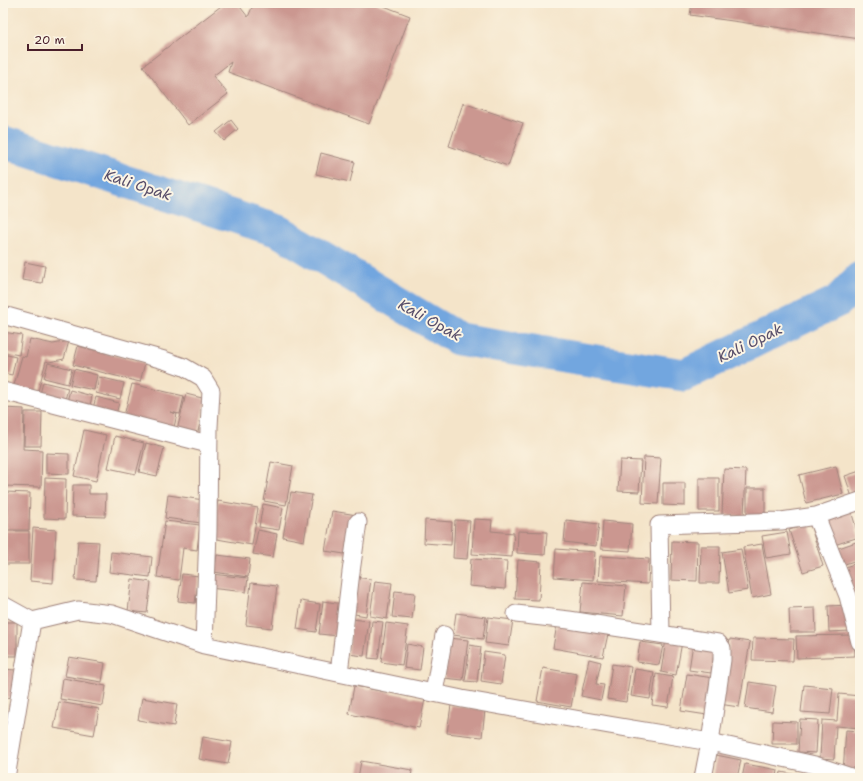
<svg xmlns="http://www.w3.org/2000/svg" width="863" height="781" viewBox="0 0 863 781" font-family="'Shantell Sans',sans-serif">
  <rect width="100%" height="100%" fill="#fcf5e5"/>
  <filter id="ink" filterUnits="userSpaceOnUse"><feTurbulence type="fractalNoise" baseFrequency=".025" numOctaves="2"/><feDisplacementMap in="SourceGraphic" scale="8" xChannelSelector="R" yChannelSelector="G"/><feConvolveMatrix kernelMatrix="1 2 1 2 8 2 1 2 1" color-interpolation-filters="sRGB"/></filter>
  <filter id="wash" filterUnits="userSpaceOnUse"><feTurbulence type="fractalNoise" baseFrequency=".012" numOctaves="4" result="noise"/><feDisplacementMap in="SourceGraphic" scale="16" xChannelSelector="R" yChannelSelector="G"/><feGaussianBlur stdDeviation="0.9" result="paint"/><feColorMatrix in="noise" values="0 0 0 0 0 0 0 0 0 0 0 0 0 0 0 0 0 1.4 0 .05"/><feComposite in="paint" operator="in"/></filter>
  <g filter="url(#wash)">
    <rect width="100%" height="100%" fill="#f4e4c9"/>
    <g fill="none" stroke-linecap="round" stroke-linejoin="round">
      <path stroke="#72a6df" stroke-width="33" d="M3,142L279,231L458,339L684,375L838,301L860,278"/>
    </g>
    <g id="blocks">
      <path fill="#cb9790" d="M225,3H237L248,17L254,3H376L410,16L369,124L228,72L231,62L213,76L228,94L188,125L143,66Z
        M692,3H860V39L690,15Z
        M463,103L523,123L508,166L449,146Z
        M231,120L238,129L224,141L216,132Z
        M321,153L355,162L350,182L316,174Z
        M25,262L45,266L42,283L22,280Z
        M3,332L22,335L19,355L3,352Z
        M30,339L53,344L69,341L64,359L49,362L46,361L37,395L13,389L22,356L26,357Z
        M78,346L145,363L140,382L73,365Z
        M3,354L16,357L12,375L3,373Z
        M48,363L72,369L68,384L44,378Z
        M74,369L97,375L94,390L70,385Z
        M99,377L124,383L120,399L96,393Z
        M43,382L68,388L64,404L39,398Z
        M132,384L184,396L180,414L170,412L177,414L173,432L123,420Z
        M70,390L92,396L89,410L66,405Z
        M186,394L206,399L197,435L177,430Z
        M96,397L119,403L115,418L92,412Z
        M3,408L24,409L23,449L42,450L41,487L3,486Z
        M25,412H42L41,446H24Z
        M84,430L106,435L96,481L74,476Z
        M115,436L144,443L136,474L108,468Z
        M146,443L164,448L157,476L139,472Z
        M46,453L69,454V474L46,473Z
        M644,457L661,458L658,504L642,503Z
        M620,460L641,461L639,492L618,491Z
        M271,462L293,466L286,505L264,501Z
        M836,466L843,494L806,503L799,475Z
        M724,469L746,470L744,516L722,515Z
        M860,471V494L852,497L845,476Z
        M45,478L66,479L65,519L44,518Z
        M699,478H719V511H699Z
        M663,483H685V506L663,505Z
        M73,485H89V494H106L105,517L72,516Z
        M747,488H765V517H747Z
        M6,492L30,493L29,530H6Z
        M291,492L312,495L304,541L283,537Z
        M168,495L204,500L201,523L165,518Z
        M218,501L258,508L252,545L211,538Z
        M263,504L283,508L279,530L259,527Z
        M332,511L357,515L351,555L325,551Z
        M851,511L859,537L831,546L822,520Z
        M474,519L492,520L491,531L514,533L512,557L472,554Z
        M425,520L452,522L451,545L424,543Z
        M455,520L470,521L467,559L453,558Z
        M566,520L599,524L596,546L564,542Z
        M165,521L200,525L197,550L183,548L179,580L157,577Z
        M603,521L632,524L630,551L601,549Z
        M810,524L823,566L803,572L789,530Z
        M33,528L56,530L53,583L30,581Z
        M258,530L277,534L273,557L253,554Z
        M6,531H29V564H5Z
        M518,531L547,532L545,555L517,553Z
        M787,532L791,554L766,558L762,536Z
        M78,541L99,542L96,581L75,580Z
        M672,541L698,542L697,581L671,580Z
        M859,541L860,559L839,566L833,550Z
        M762,544L771,594L752,598L743,547Z
        M701,546H720L719,583H700Z
        M556,549L595,552L593,580L554,577Z
        M741,549L748,590L729,593L722,552Z
        M111,552L152,557L150,577L109,572Z
        M217,555L250,559L248,577L214,572Z
        M600,556L649,559L648,584L598,581Z
        M471,559L507,561L505,589L469,586Z
        M518,560L541,562L539,600L515,599Z
        M860,562V593L855,595L845,567Z
        M182,574L199,576L195,603L178,601Z
        M211,574L248,578L246,592L209,588Z
        M353,577L371,579L366,616L349,613Z
        M132,579L151,582L147,613L128,611Z
        M375,581L392,583L387,619L370,616Z
        M583,582L626,586L623,616L580,612Z
        M251,583L277,586L272,628L246,625Z
        M395,591L415,593L412,619L392,617Z
        M301,601L320,604L316,632L297,629Z
        M323,601L343,604L339,636L319,634Z
        M849,605L850,631L829,632L828,606Z
        M815,608L816,632H790L789,609Z
        M456,613L486,617L483,639L453,635Z
        M488,617L513,620L509,646L485,643Z
        M352,619L369,621L364,656L348,654Z
        M372,621L383,622L378,659L368,658Z
        M3,622H17V656H3Z
        M386,623L408,626L402,665L381,662Z
        M557,624L608,634L603,657L553,648Z
        M854,635L855,656L797,658L796,636Z
        M449,638L468,640L463,680L444,678Z
        M753,638L794,639L793,661L752,660Z
        M666,639L682,642L676,675L661,672Z
        M730,639L750,642L739,707L719,704Z
        M640,642L663,645L659,665L637,662Z
        M693,643L715,646L711,673L689,670Z
        M407,644L423,647L420,670L404,668Z
        M470,645L481,647L477,682L465,681Z
        M484,652L505,655L501,684L481,681Z
        M69,657L105,663L102,682L65,676Z
        M589,659L601,662L596,684L604,685L601,700L581,696Z
        M612,664L631,667L626,702L607,699Z
        M543,668L577,674L571,707L537,701Z
        M3,669L15,670L14,698L3,697Z
        M635,669L654,672L650,699L631,696Z
        M656,674L673,677L668,707L652,705Z
        M687,674L713,678L707,715L681,711Z
        M63,678L106,686L103,706L60,699Z
        M749,682L776,686L772,712L745,708Z
        M804,685L833,688L830,714L801,712Z
        M354,686L425,699L419,728L349,714Z
        M839,694L860,696V728L836,726L834,759L820,758L822,720L837,721Z
        M142,698L177,704L174,726L138,720Z
        M59,702L99,709L94,735L54,728Z
        M451,705L485,710L482,737L447,733Z
        M800,719L818,720L816,753L798,752Z
        M773,721L797,722V744H772Z
        M846,730L860,731V773L843,772Z
        M203,737L232,742L228,764L199,759Z
        M716,755L741,760L737,778H712Z
        M361,761L412,770L411,778H358Z
        M745,764L778,770L777,778H742Z
        M781,772L803,776L802,778H780Z"/>
    </g>
  </g>
  <g filter="url(#ink)">
    <use href="#blocks" fill-opacity="0" stroke="#9f827a" stroke-width="1"/>
    <g fill="none" stroke-linecap="round" stroke-linejoin="round">
      <defs>
        <path id="street" d="M3,315L164,360L184,367L203,378L211,391L209,427L208,531L204,645
          M3,391L208,444
          M816,516L860,501
          M3,605L32,621L78,610L112,614L204,645L462,699L609,725L710,742L815,765L854,778
          M516,614L569,620L718,643L722,648V660L710,742L703,778
          M661,634L659,525L781,521L816,516L848,596L860,642
          M339,673L351,572L358,522
          M434,693L444,635
          M6,778L32,621"/>
      </defs>
      <use href="#street" stroke="#9f827a" stroke-width="19"/>
      <use href="#street" stroke="#fff" stroke-width="17"/>
    </g>
  </g>
  <g text-anchor="middle" stroke-width="4" stroke-linejoin="round" paint-order="stroke">
    <g font-size="15" font-style="italic" fill="#584e6a" stroke="#fcf5e5">
      <text transform="translate(138 185) rotate(18)" y="5">Kali Opak</text>
      <text transform="translate(430 320) rotate(29)" y="5">Kali Opak</text>
      <text transform="translate(750 343) rotate(-26)" y="5">Kali Opak</text>
    </g>
  </g>
  <rect width="863" height="781" fill="none" stroke="#fcf5e5" stroke-width="16"/>
  <path d="M28 44v6h54v-6" fill="none" stroke="#4a1f2b" stroke-width="2"/>
  <text x="34" y="44" font-size="12" fill="#4a1f2b" stroke="#fcf5e5" stroke-width="3" paint-order="stroke">20 m</text>
</svg>
